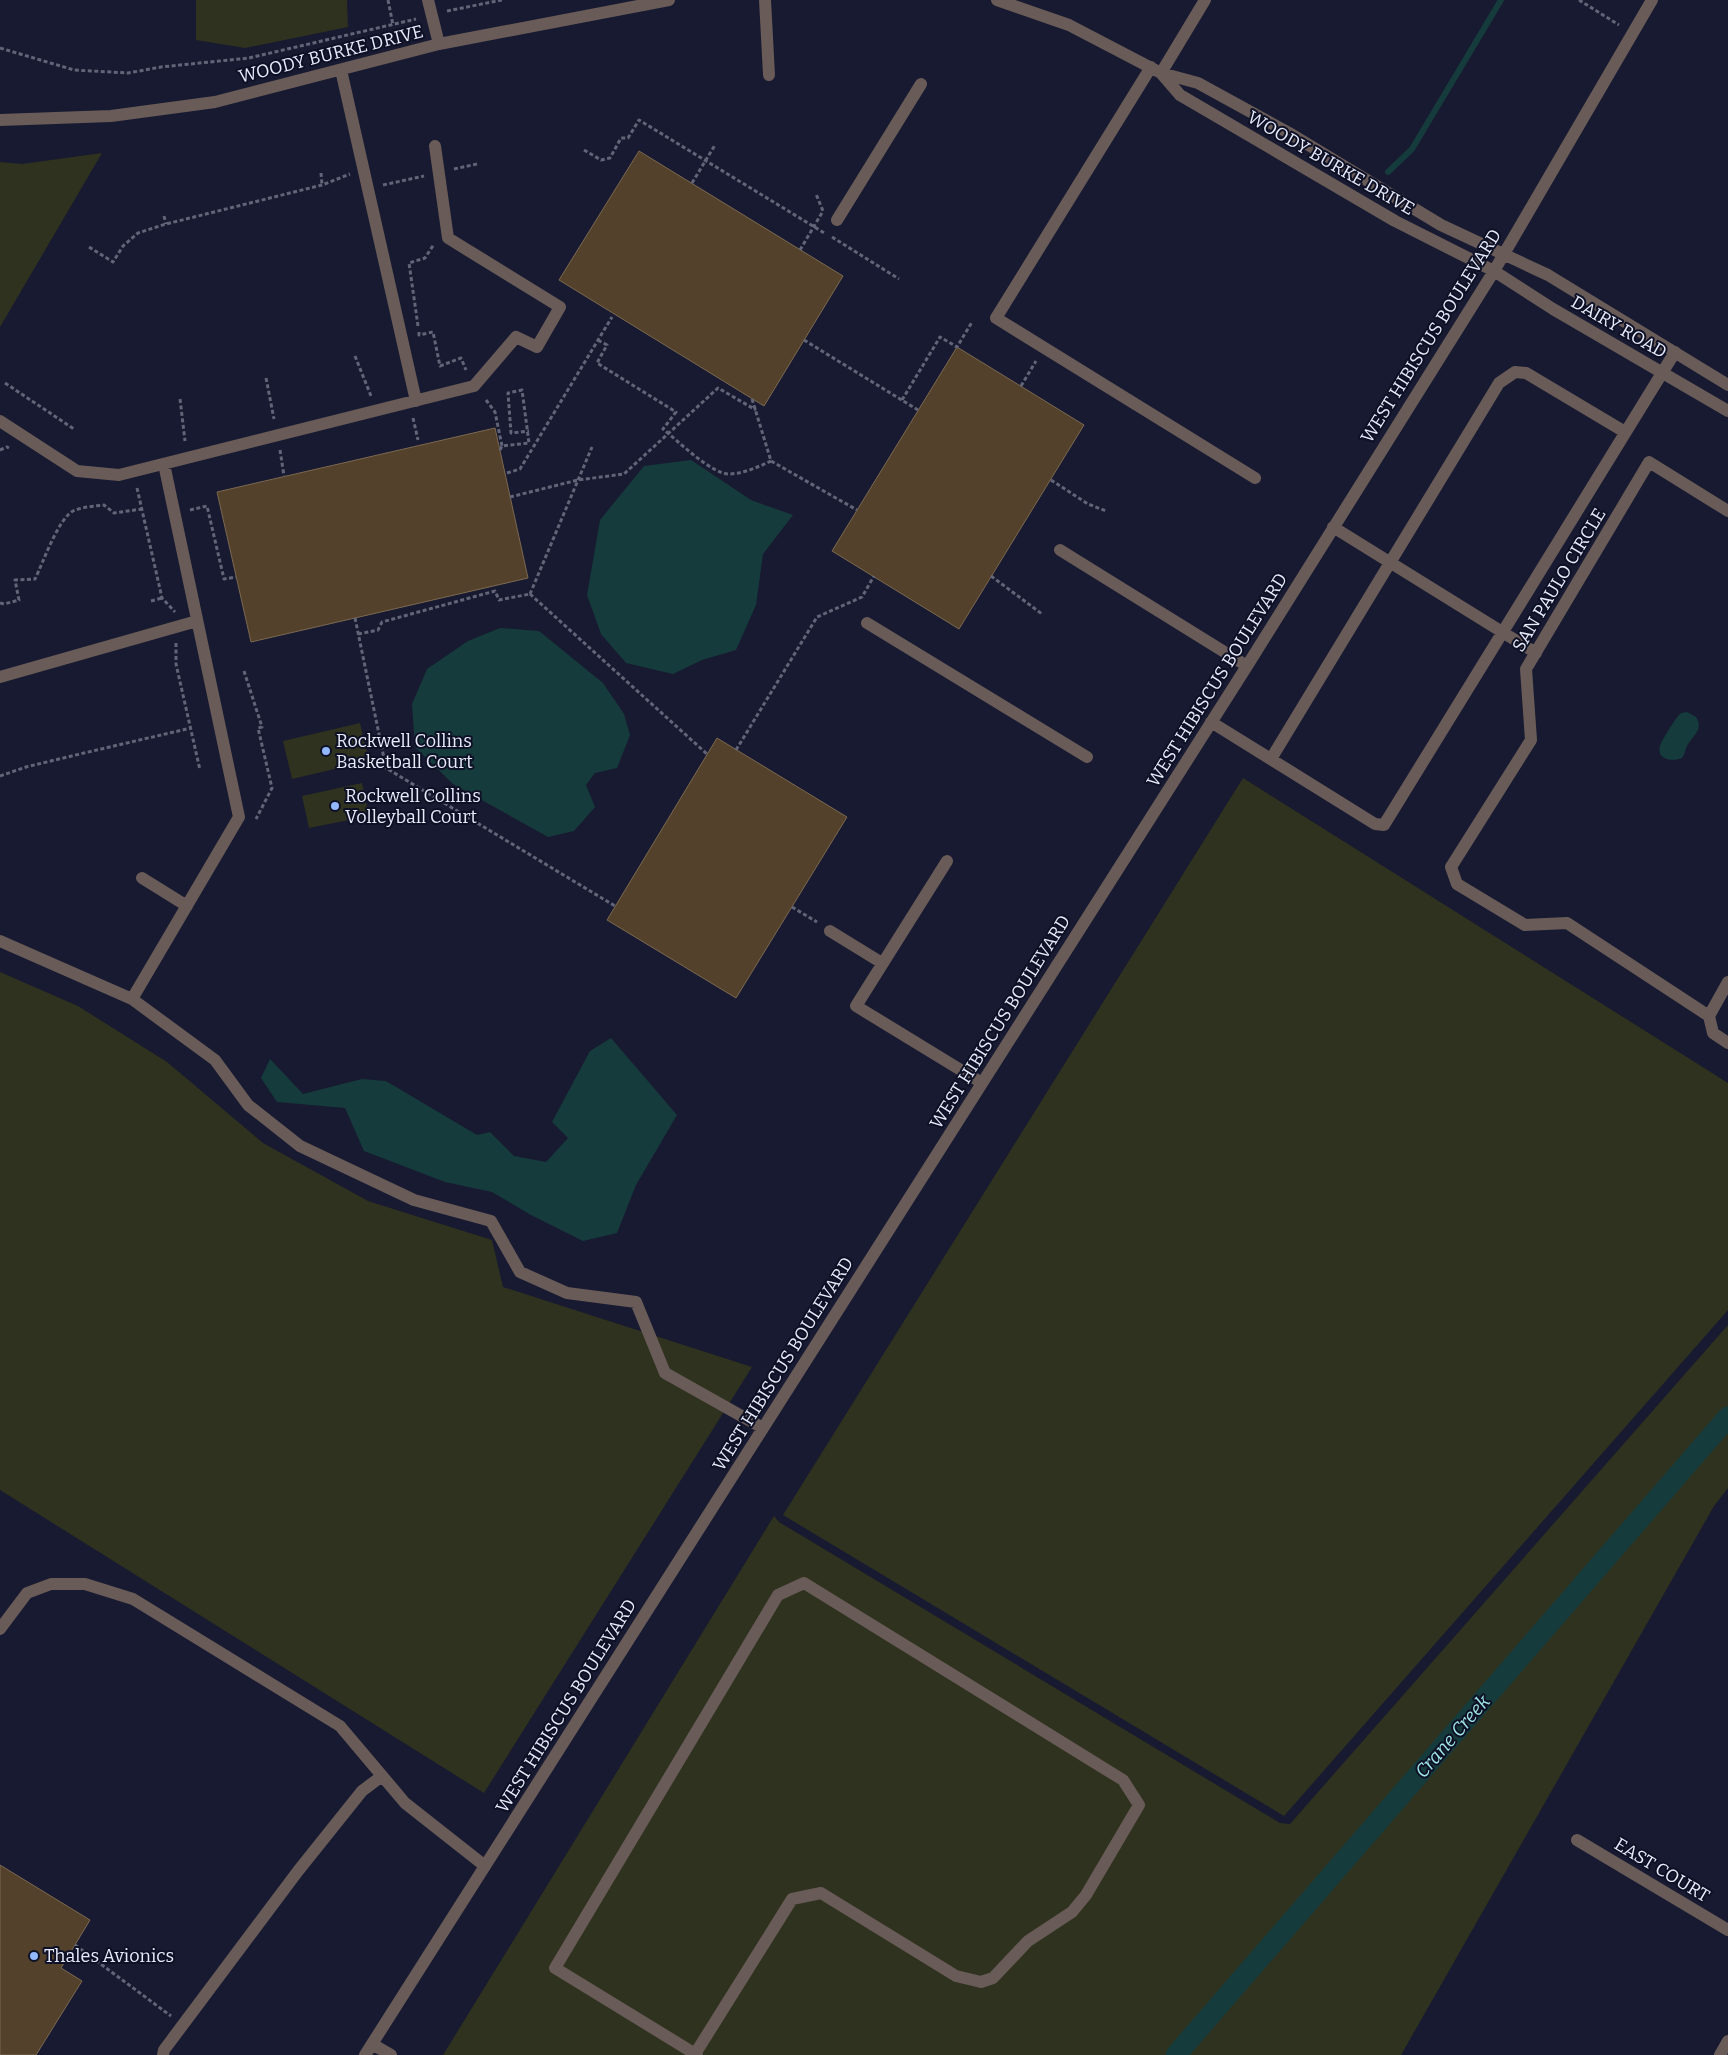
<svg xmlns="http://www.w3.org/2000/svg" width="1728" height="2055" viewBox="0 0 1728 2055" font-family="Bitter,serif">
  <rect width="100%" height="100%" fill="#171a30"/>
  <path fill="#2f321e" d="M196,0H347L348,27L245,48L196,40Z
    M102,153L0,327V162L22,164Z
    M360,723L369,761L292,779L283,741Z
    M1243,778L1728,1083V1310L1284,1816L783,1515Z
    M362,783L369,816L309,828L302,796Z
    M0,972L78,1006L167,1062L263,1143L368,1201L492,1240L503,1287L752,1367L484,1793L0,1490Z
    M1728,1325V1488L1714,1506L1401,2055H443L774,1516L779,1522L1280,1823L1290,1824Z"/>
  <path fill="#163b3c" d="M691,460L751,500L793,515L763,554L756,605L736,650L702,660L673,674L626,663L601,634L587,595L600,520L644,466Z
    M500,628L539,631L603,683L624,714L630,735L617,768L595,773L586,785L595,807L574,831L548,837L453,784L415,747L412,704L427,669L468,641Z
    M1687,712L1696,717C1704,730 1693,735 1687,746C1685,750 1685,754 1682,758C1673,762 1656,760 1660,746C1660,743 1677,716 1679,715C1682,712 1683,713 1687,712Z
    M611,1038L677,1115L636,1185L617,1233L583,1241L531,1215L492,1192L445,1182L364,1151L345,1108L277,1102L261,1078L270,1059L303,1094L362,1079L386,1081L477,1135L490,1132L514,1156L546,1162L568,1138L552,1122L590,1051Z"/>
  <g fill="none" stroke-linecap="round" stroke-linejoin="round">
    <path stroke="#163b3c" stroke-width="6" d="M1388,172L1412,149L1501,0"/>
    <path stroke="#163b3c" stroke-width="21" d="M1176,2055L1728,1417"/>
  </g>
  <path fill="#53412b" stroke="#7c6951" d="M639,151L843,276L764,406L559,280Z
    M957,347L1084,425L959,629L832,551Z
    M495,428L528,578L251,642L217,492Z
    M717,738L847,817L736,998L607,920Z
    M0,1865L90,1920L61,1968L82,1981L36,2055H0Z"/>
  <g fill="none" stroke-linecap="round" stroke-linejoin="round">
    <path stroke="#626578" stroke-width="3" stroke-dasharray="4 2.5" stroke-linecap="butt" d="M388,0L393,25
      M1579,0L1619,25
      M447,11L502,0
      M0,48L74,70L128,73L161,67L249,58L416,19
      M584,150L601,160L610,158L621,138H628L639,120L826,234
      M454,169L477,164
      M321,173L322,185
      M692,183L715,145
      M383,185L424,176
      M164,216L166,224
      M832,237L899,279
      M89,247L113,262L123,246L138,233L166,224L322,185L350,174
      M800,250L823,211L816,194
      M418,326L409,263L425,258L434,244
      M419,332V335L433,332L440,366L461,358L466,370
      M598,340L607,345L597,363L676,412L663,429C677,440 712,475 730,474C745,473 758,467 771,461
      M804,340L918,410
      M355,356L371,396
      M266,378L274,419
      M5,383L74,429
      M1021,386L1036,361
      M180,399L185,441
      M752,399L771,461L857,510
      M486,400L495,412L502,446
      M902,400L940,337L957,347L972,322
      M413,418L418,440
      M0,450L7,447L9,448
      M280,450L284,476
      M500,450L502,446L529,443L522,390L508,393L511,433L529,431
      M507,473L520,469L612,317
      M1051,480L1088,504L1106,511
      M137,488L162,598L175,612
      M510,497L578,480L624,474L718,388L756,410
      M190,510L207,506L224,579L236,577
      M991,576L1042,614
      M530,594L707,754
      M530,594L592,447
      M151,601L162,598
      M0,603L4,604L19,600L15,580L35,579C43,563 58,519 73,511C82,507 95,506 104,505L114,513L142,509
      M355,618L386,768L615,906
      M358,634L378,630L382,622L495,591L499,600L530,594
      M176,643V664L200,770
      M244,671L262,727L258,728L272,788L256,819
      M736,750L817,617L862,597L874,576
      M0,776L26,767L84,753L191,728
      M792,907L817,922
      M75,1945L171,2016"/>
    <path stroke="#695b58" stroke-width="12" d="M428,0L439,44
      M765,0L769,75
      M997,0L1069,25L1161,73L1198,83L1289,133L1441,225L1548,275L1728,385
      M1151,67L996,318L1255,478
      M341,70L416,401
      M1161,73L1180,95L1395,221L1494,271L1553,309L1728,411
      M1161,73L1205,0
      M0,120L111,116L215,102L439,44L669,0
      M837,220L921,84
      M0,421L77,471L119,475L474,386L516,337L537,347L560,307L448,238L435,146
      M1728,511L1649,462L1526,669L1531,740L1451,867L1457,884L1525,925L1567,923L1709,1016L1713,1033L1728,1043
      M1333,527L1536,653
      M1060,550L1247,666
      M867,623L1087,757
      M0,677L197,621
      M1211,722L1375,824L1384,825L1675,352
      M1271,759L1499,383L1515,372L1526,373L1625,432
      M947,861L856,1006L982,1083
      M142,878L187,906
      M830,931L882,963
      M0,941L132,999L215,1060L248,1105L300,1146L414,1200L491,1221L520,1272L567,1293L636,1302L665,1373L763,1428
      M132,999L239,817L164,464
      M1709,1016L1728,982
      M0,1629L27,1593L51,1584H85L133,1599L340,1726L405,1803L485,1866
      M1577,1840L1728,1930
      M372,2044L391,2055
      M695,2054L792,1899L821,1893L956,1976L981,1982L993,1978L1028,1941L1072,1912L1086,1895L1139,1805L1123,1780L804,1583L778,1595L555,1968L697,2055
      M163,2055L164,2050L298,1871L362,1791L382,1776
      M365,2055L1247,666L1494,271L1652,0
      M1720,2055L1728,2041"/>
  </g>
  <g fill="#92b7fd" stroke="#0e1126" stroke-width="2">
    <circle cx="326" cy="751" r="5"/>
    <circle cx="335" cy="806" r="5"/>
    <circle cx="34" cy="1956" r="5"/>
  </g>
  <g text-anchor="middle" stroke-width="4" stroke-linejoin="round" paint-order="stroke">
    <g font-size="18" fill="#e7ebfa" stroke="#0e1126">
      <text transform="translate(331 54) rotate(-14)" y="6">WOODY BURKE DRIVE</text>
      <text transform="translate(1331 163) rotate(30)" y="6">WOODY BURKE DRIVE</text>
      <text transform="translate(1619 327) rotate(30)" y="6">DAIRY ROAD</text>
      <text transform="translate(1431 336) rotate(-58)" y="6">WEST HIBISCUS BOULEVARD</text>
      <text transform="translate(1559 580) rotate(-59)" y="6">SAN PAULO CIRCLE</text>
      <text transform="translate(1217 680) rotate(-58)" y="6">WEST HIBISCUS BOULEVARD</text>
      <text transform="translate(1000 1022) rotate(-58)" y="6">WEST HIBISCUS BOULEVARD</text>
      <text transform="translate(783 1364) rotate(-58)" y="6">WEST HIBISCUS BOULEVARD</text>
      <text transform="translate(566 1706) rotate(-58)" y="6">WEST HIBISCUS BOULEVARD</text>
      <text transform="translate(1662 1870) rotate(31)" y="6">EAST COURT</text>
    </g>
    <g font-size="18" fill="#e7ebfa" stroke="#0e1126" text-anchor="start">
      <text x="336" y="747">Rockwell Collins<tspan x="336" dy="21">Basketball Court</tspan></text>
      <text x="345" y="802">Rockwell Collins<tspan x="345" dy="21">Volleyball Court</tspan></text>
      <text x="44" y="1962">Thales Avionics</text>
    </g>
    <g font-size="19" font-style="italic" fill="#9ee6e7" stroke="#0e1126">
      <text transform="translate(1452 1736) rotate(-49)" y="7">Crane Creek</text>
    </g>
  </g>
</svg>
